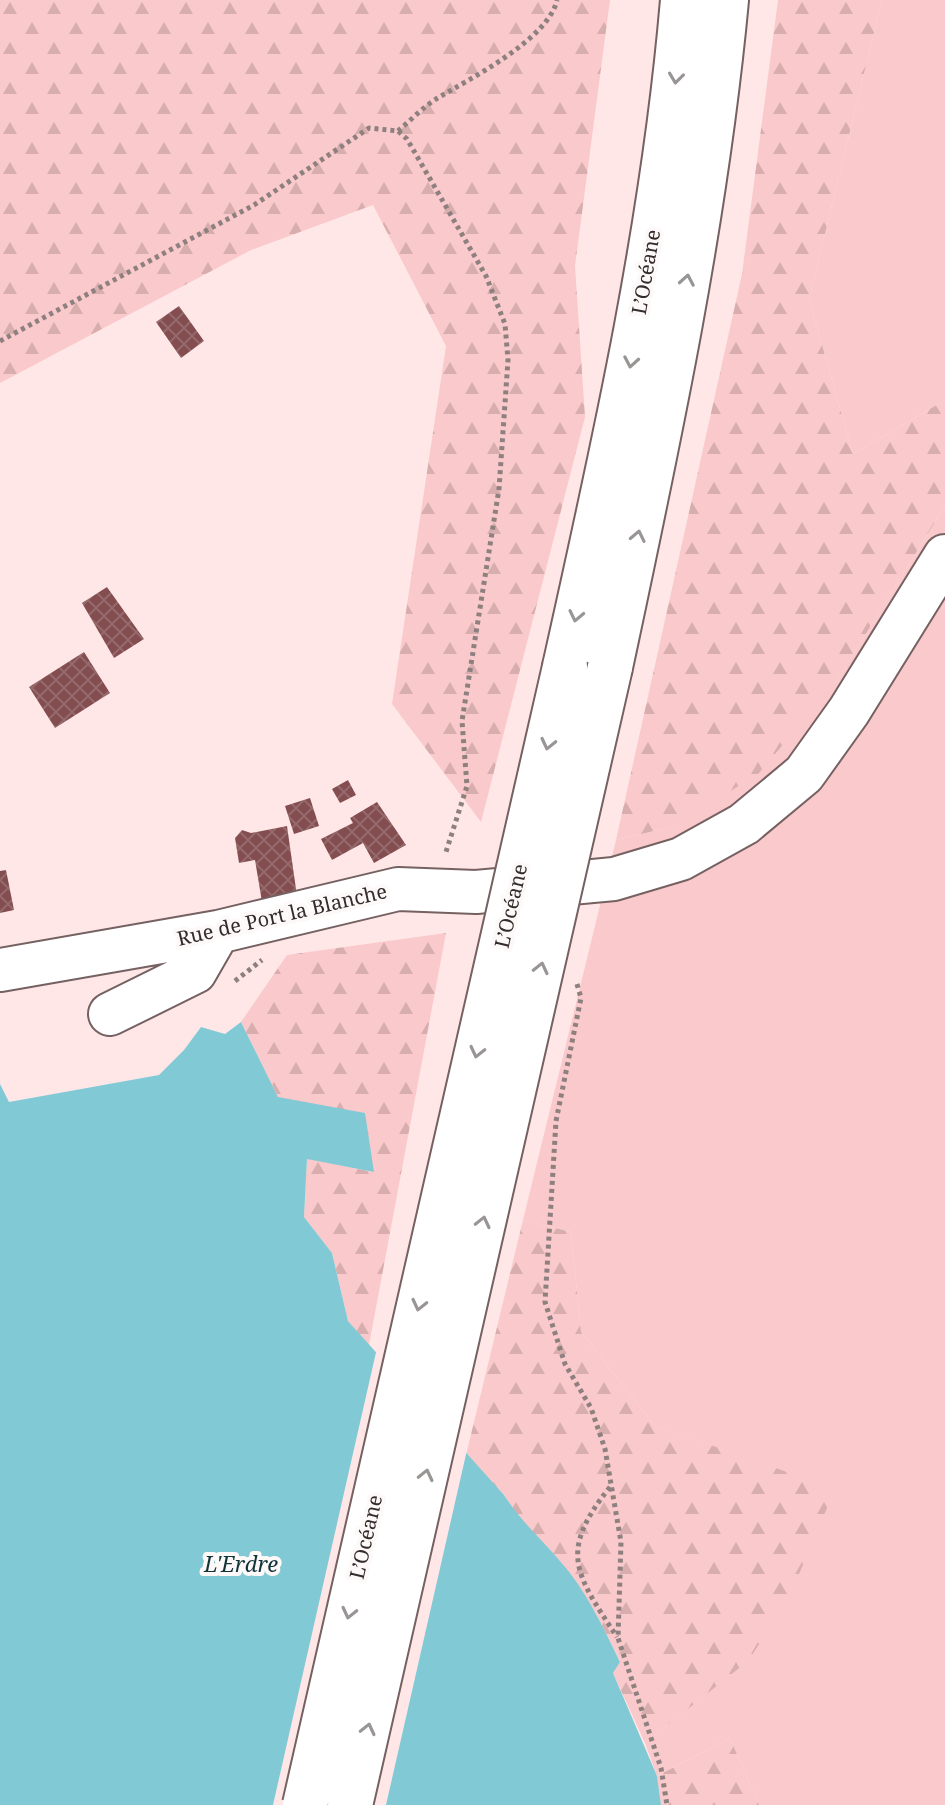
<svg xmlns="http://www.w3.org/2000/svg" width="945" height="1805" viewBox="0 0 945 1805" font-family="'Noto Serif',serif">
  <defs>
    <pattern id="forest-firs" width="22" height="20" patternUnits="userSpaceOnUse" patternTransform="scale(2)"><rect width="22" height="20" fill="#fac9cb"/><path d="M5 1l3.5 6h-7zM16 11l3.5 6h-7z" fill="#d7adae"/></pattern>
    <pattern id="building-cross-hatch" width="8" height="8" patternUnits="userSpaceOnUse" patternTransform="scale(2)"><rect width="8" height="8" fill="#844d50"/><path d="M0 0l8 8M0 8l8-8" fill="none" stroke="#946a6c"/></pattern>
  </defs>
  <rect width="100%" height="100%" fill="#ffe7e7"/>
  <path fill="#fac9cb" d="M882,0H945V400L853,454L809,299Z
    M945,506V1805H759L730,1738L657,1776L645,1743L748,1660L834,1490L654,1425L581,1332L571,1232L523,1220L616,840L675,826L836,682Z"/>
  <path fill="url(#forest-firs)" d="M0,0H610L575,266L585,417L481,822L392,704L446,346L373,205L251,250L0,383Z
    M778,0H882L809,299L853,454L945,400V506L836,682L759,773L675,826L616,840L742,274Z
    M446,933L369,1345L348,1321L332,1253L304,1217L307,1158L373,1172L278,1097L241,1022L287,955Z
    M523,1220L571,1232L581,1332L654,1425L835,1489L788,1600L748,1661L645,1743L613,1673L620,1661L595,1612L561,1562L523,1525L504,1495L466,1455Z
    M730,1738L759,1805H661L657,1776Z"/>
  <path fill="#81cad5" d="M241,1022L278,1097L365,1113L374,1172L307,1159L304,1217L332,1253L348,1321L504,1495C520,1520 540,1538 560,1561C586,1590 603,1627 620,1662L613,1673L657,1776L661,1805H0V1084L9,1102L159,1075L184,1050L201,1027L225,1034Z"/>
  <path fill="#ffe7e7" d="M377,1348L467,1450L386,1805H273Z"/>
  <path fill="url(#building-cross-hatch)" d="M179,306L204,341L181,358L156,322Z
    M107,587L144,639L114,658L82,603Z
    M84,652L110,693L55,728L29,687Z
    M348,780L356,795L340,803L332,789Z
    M310,798L319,826L294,834L285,806Z
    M377,802L406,845L374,863L363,843L332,860L321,839L353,823L350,818Z
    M287,826L297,896L262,902L255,860L239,863L235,838L242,830L251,833Z
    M6,870L14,910L0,913V871Z"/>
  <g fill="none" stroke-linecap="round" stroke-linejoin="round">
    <defs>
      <path id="minor" d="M0,970L218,932L398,889L476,892L614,879L681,859L744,824L804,774L849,711L945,556
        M110,1014L195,972L218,932"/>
      <path id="highway" d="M565,667C614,447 664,226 683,0
        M610,667C657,446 705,225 726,0"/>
    </defs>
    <use href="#minor" stroke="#756161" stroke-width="46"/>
    <use href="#highway" stroke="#756161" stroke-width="48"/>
    <path stroke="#8f8080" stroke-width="5" stroke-dasharray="4 4" stroke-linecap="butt" d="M398,131C410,121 422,108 436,99C469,79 548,40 557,0
      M0,341L254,205L369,128L398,131L407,139L486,276L505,324L508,360L499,489L462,721L467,786L445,855
      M235,981L262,960
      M577,984L581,998L556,1121L545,1302L565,1364L591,1408L605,1449L621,1542L618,1638L661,1768L667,1805
      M610,1487C558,1552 575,1573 617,1637"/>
    <use href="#minor" stroke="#fff" stroke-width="42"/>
    <use href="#highway" stroke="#fff" stroke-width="44"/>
    <defs>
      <path id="highway-bridge" d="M305,1805L565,667
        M350,1805L610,667"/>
    </defs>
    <use href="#highway-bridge" stroke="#756161" stroke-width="48" stroke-linecap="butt"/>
    <use href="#highway-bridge" stroke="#fff" stroke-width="44"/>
  </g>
  <defs><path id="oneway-chevron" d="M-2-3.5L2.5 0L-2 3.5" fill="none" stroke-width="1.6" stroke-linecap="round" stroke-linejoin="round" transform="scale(2)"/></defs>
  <g stroke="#9a9595">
    <use href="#oneway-chevron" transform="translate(676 78) rotate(97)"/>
    <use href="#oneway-chevron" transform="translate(687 280) rotate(-80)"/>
    <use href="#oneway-chevron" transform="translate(631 362) rotate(100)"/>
    <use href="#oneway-chevron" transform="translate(638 536) rotate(-78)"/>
    <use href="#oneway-chevron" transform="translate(576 616) rotate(102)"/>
    <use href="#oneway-chevron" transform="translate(548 744) rotate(103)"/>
    <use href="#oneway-chevron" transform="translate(541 968) rotate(-77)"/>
    <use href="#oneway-chevron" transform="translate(477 1052) rotate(103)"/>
    <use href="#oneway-chevron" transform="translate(483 1222) rotate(-77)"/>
    <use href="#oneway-chevron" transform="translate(419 1305) rotate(103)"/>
    <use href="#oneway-chevron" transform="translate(426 1475) rotate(-77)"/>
    <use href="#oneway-chevron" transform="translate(349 1613) rotate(103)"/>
    <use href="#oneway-chevron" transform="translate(368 1729) rotate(-77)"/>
  </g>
  <g text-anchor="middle" stroke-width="8" stroke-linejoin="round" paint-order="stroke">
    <g font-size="20" fill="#342b2b" stroke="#fef9f9">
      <text transform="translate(646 272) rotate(-80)" y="7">L’Océane</text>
      <text transform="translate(511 906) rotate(-77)" y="7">L’Océane</text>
      <text transform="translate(282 915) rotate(-13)" y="7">Rue de Port la Blanche</text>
      <text transform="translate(366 1537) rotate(-77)" y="7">L’Océane</text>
    </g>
    <g font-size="22" font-style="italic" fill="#103439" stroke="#fef9f9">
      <text x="241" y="1572">L'Erdre</text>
    </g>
  </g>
</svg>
